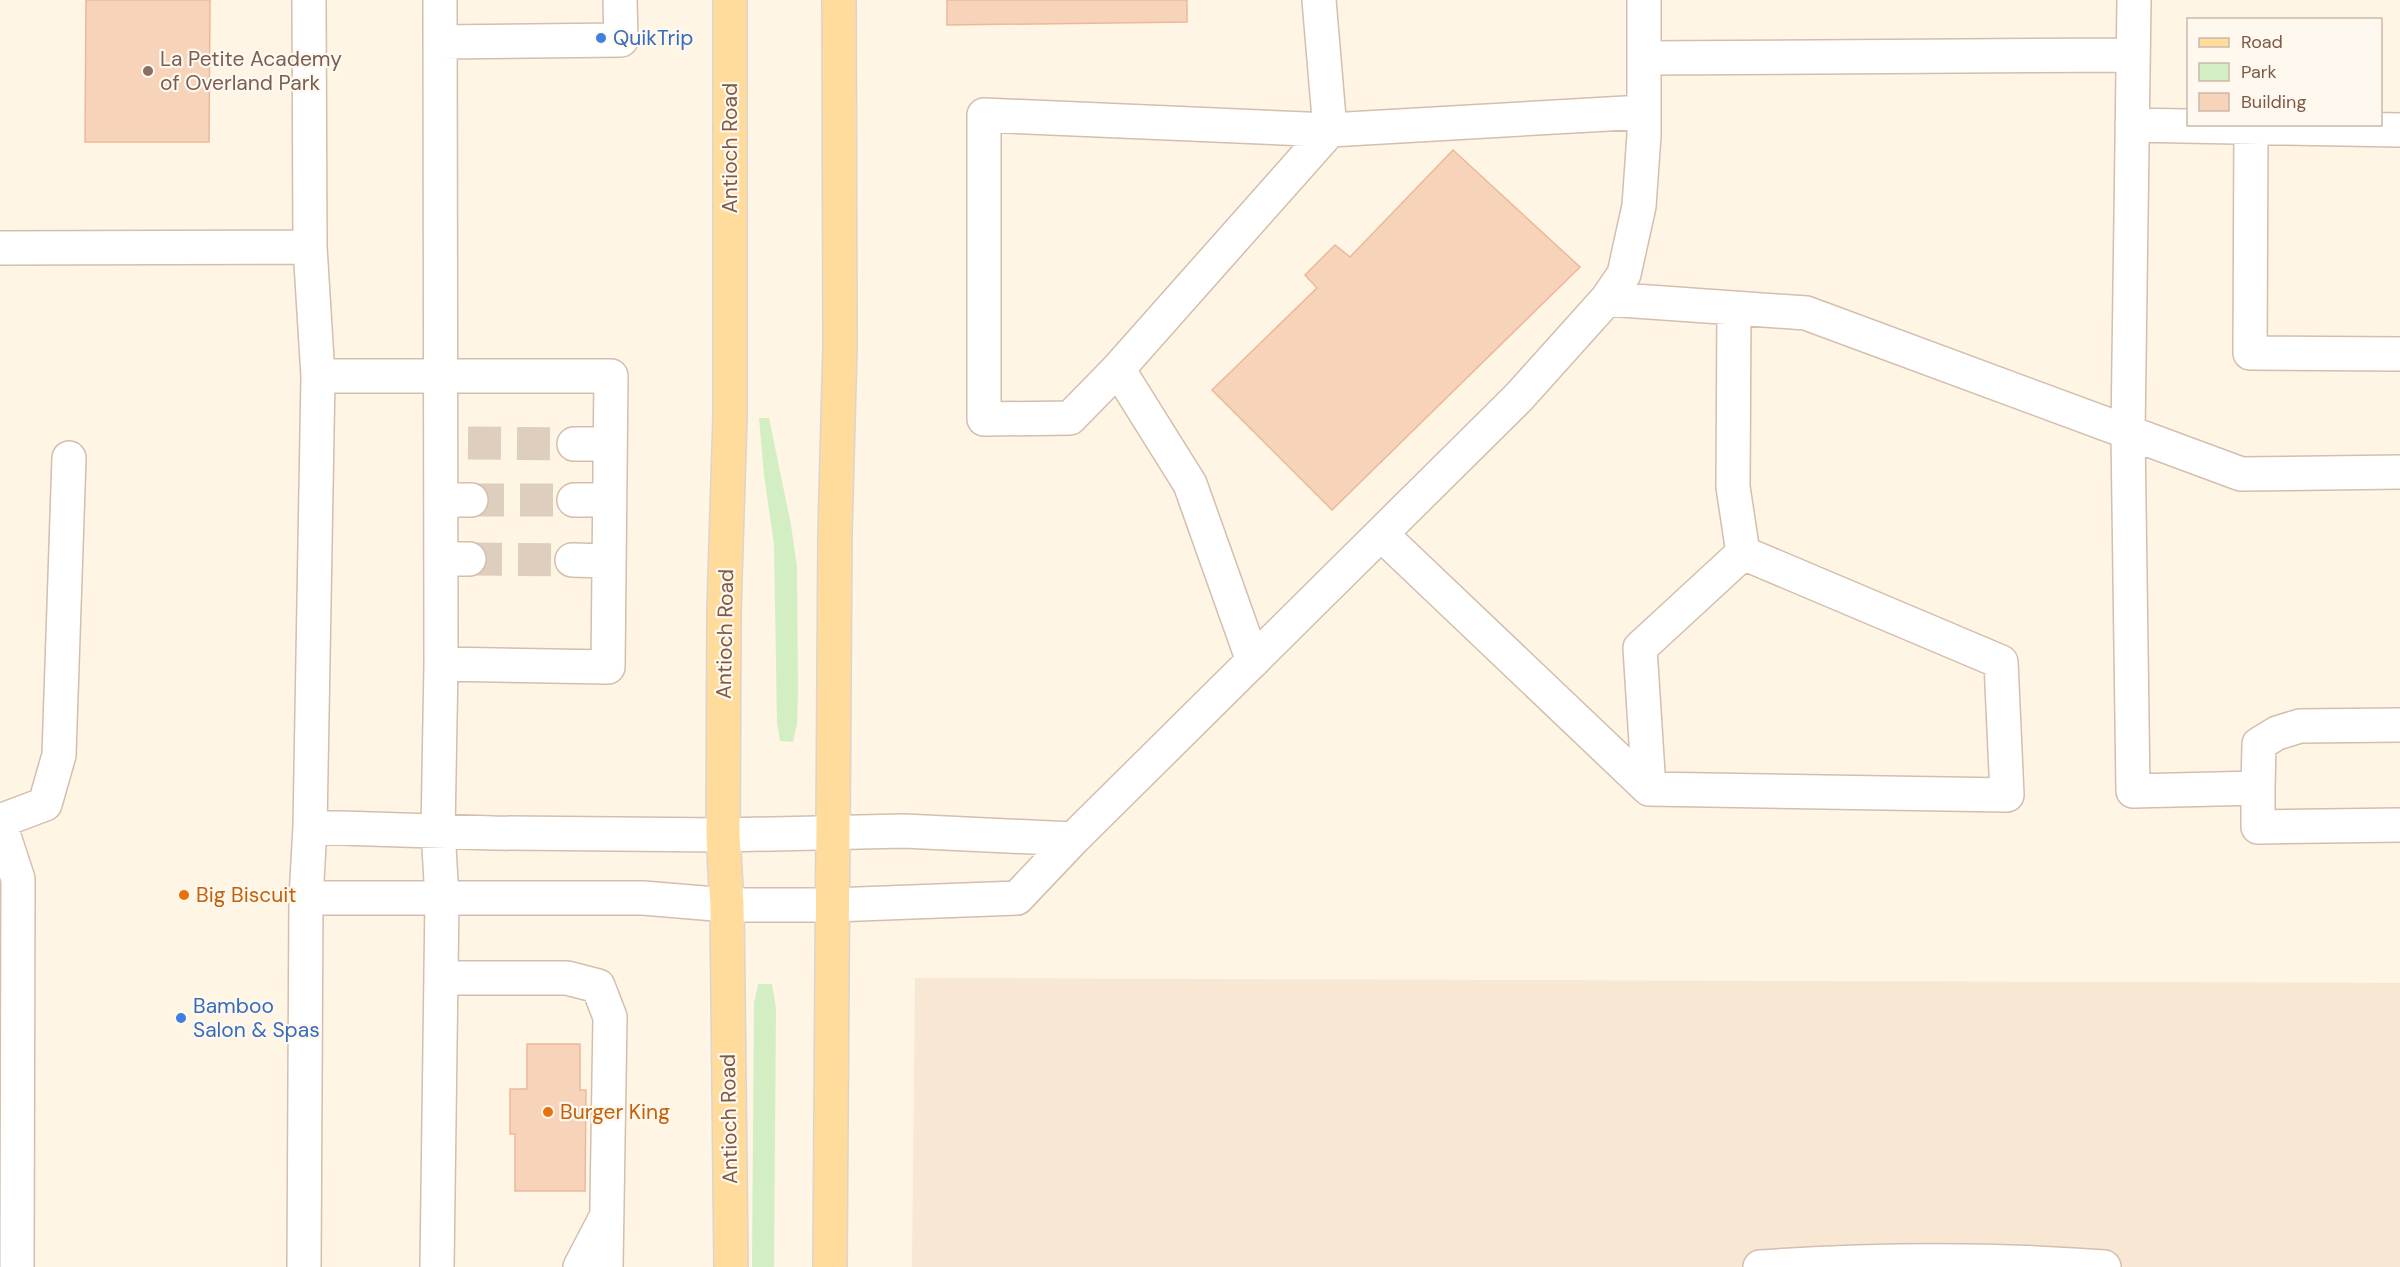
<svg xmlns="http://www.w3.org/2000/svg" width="2400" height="1267" viewBox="0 0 2400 1267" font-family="'DM Sans',sans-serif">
  <rect width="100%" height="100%" fill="#fef5e5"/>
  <path fill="#f7e7d3" d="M915,978L2400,983V1267H912Z"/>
  <path fill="#d3eec2" d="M759,418H769L791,525L797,567L798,692L797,724L793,742L780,741L777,723L774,544L764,475Z
    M758,984H772L776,1008L774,1267H752L754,1003Z"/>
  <path fill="#f7d3ba" stroke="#ebb999" stroke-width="1.5" d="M86,0H210L209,142H85Z
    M947,0H1187V22L947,25Z
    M1453,150L1580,267L1332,510L1212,390L1317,288L1305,275L1335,245L1350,257Z
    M527,1044H580V1090H586L585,1191H515V1134H510V1089H527Z"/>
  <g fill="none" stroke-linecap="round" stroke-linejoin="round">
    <path stroke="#ddcebe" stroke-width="33" stroke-dasharray="33 16" stroke-linecap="butt" d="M468,443L574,444
      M471,500H574
      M469,559L572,560"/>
    <defs>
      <path id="minor" d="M309,0L310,247
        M2134,0L2128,433L2133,791L2258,788V827L2400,825
        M440,42L621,40L620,0
        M1644,58L2133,55
        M2132,125L2400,130
        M2251,127L2250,353L2400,354
        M0,248L310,247L318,376L310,827L306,898L304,1267
        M1607,299L1806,313L2241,474L2400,472
        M1118,369L1330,130L1643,112
        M318,376H611L608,667L441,664
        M574,444H610
        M441,500H471
        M574,500H609
        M1381,534L1649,789L2007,795L2001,662L1743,553L1733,487L1734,308
        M441,559H469
        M572,560L609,561
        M1253,661L1190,484L1118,369L1070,418L984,419V115L1330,130L1319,0
        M2258,788L2259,744L2277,733L2300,726L2400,725
        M1649,789L1640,648L1743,553
        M0,821L45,804L59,755L69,458
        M0,824L18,879L17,1267
        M310,827L494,833L723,835L904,831L1073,839
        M306,898H643L727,905H833L1017,898L1073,839L1519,397L1607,299L1624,274L1639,206L1644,135V0
        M441,978H567L598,986L610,1017L606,1267
        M437,1267L442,898L438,831L441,664L440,0
        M580,1267L604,1221
        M1760,1267C1875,1259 1989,1258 2104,1267"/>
      <path id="major" d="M730,0V416L724,610L723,835L727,905L731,1267
        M830,1267L835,533L840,346L839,0"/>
    </defs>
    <use href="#minor" stroke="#d4bead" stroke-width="36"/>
    <use href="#major" stroke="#ddd4cf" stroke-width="36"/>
    <use href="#minor" stroke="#fff" stroke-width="33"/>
    <use href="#major" stroke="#ffdb9c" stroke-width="33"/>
  </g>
  <g fill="#3f7fe0" stroke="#fff8ee" stroke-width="2">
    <circle cx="601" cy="38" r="6"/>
    <circle cx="181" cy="1018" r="6"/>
  </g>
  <circle fill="#8d6e63" stroke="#fff8ee" stroke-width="2" cx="148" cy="71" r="6"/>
  <g fill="#e8710a" stroke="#fff8ee" stroke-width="2">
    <circle cx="184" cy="895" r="6"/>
    <circle cx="548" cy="1112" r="6"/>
  </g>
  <g text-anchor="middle" stroke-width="4.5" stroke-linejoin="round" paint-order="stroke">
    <g font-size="21" fill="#366cbe" stroke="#fff8ee" text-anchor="start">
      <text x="613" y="45">QuikTrip</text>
      <text x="193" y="1013">Bamboo<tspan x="193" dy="24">Salon &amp; Spas</tspan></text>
    </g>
    <g font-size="21" fill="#785e54" stroke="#fff8ee" text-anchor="start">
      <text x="160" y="66">La Petite Academy<tspan x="160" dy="24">of Overland Park</tspan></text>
    </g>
    <g font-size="21" fill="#7b5a47" stroke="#fff8ee">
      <text transform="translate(730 148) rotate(-90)" y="7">Antioch Road</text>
      <text transform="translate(725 634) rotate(-89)" y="7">Antioch Road</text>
      <text transform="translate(729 1119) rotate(-91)" y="7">Antioch Road</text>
    </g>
    <g font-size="21" fill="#c56008" stroke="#fff8ee" text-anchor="start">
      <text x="196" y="902">Big Biscuit</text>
      <text x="560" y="1119">Burger King</text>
    </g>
  </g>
  <rect x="2187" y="18" width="195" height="108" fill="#fff8ee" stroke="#cab9ab" stroke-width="1.5"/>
  <rect x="2199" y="38" width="30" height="9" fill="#ffdb9c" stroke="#cab9ab" stroke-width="1.5"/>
  <text x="2241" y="48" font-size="18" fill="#7b5a47">Road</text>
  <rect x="2199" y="63" width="30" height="18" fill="#d3eec2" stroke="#cab9ab" stroke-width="1.5"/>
  <text x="2241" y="78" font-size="18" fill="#7b5a47">Park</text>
  <rect x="2199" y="93" width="30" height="18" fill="#f7d3ba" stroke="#cab9ab" stroke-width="1.5"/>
  <text x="2241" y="108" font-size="18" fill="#7b5a47">Building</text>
</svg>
